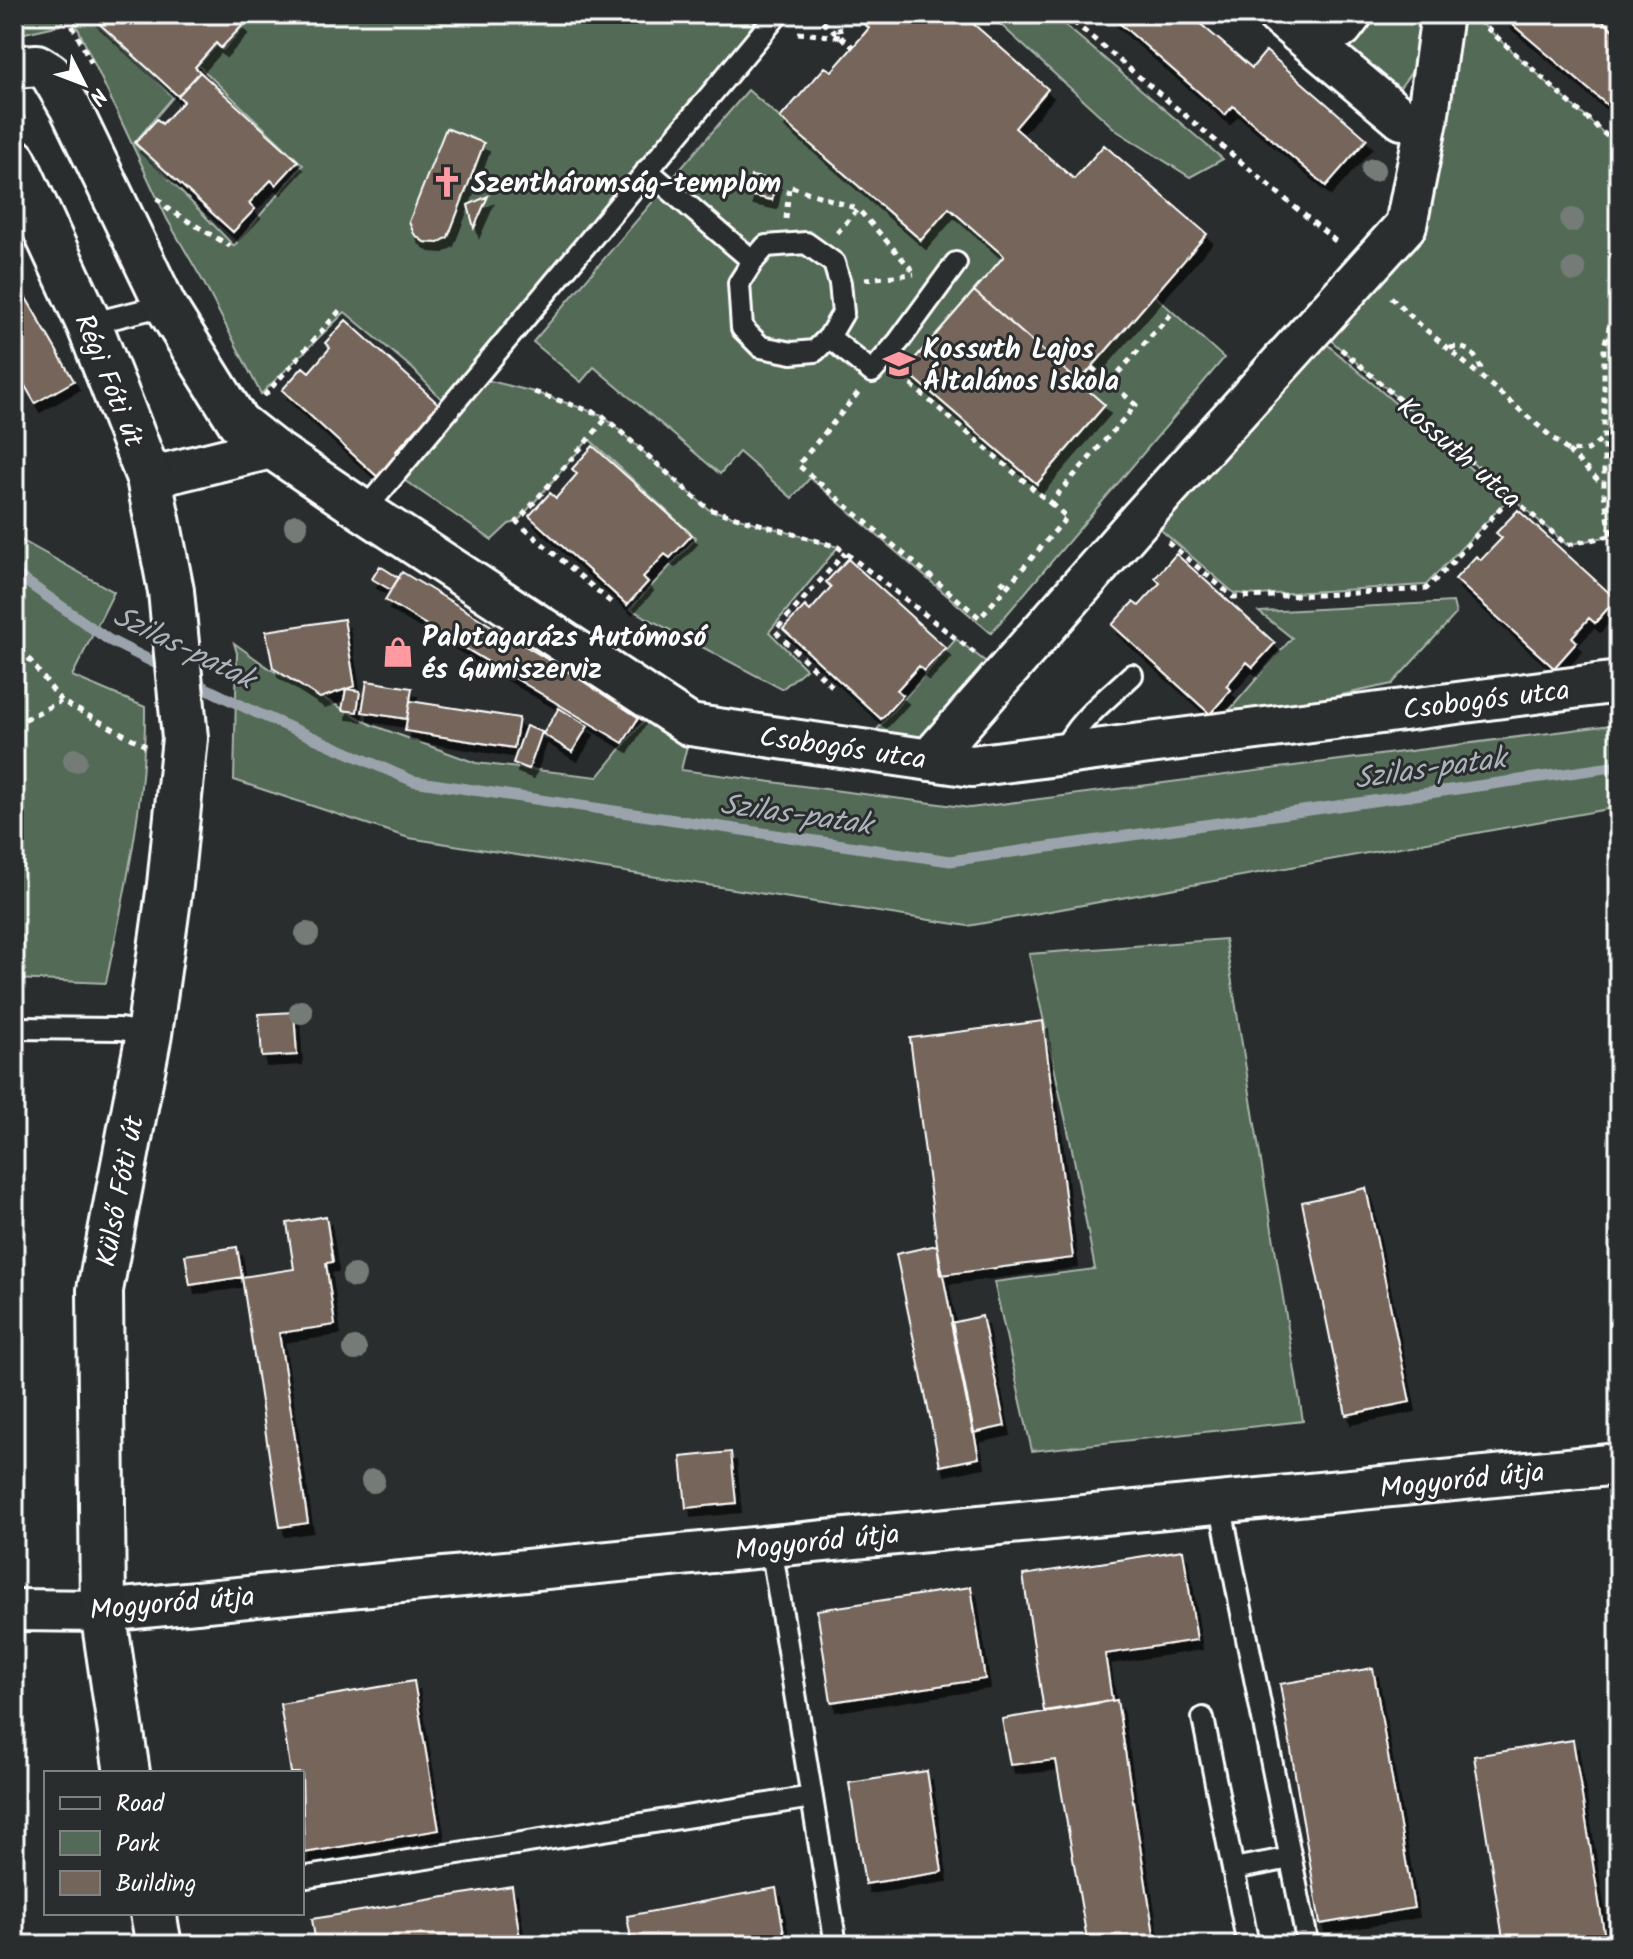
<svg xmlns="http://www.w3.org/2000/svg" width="1633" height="1959" viewBox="0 0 1633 1959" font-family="Kalam,sans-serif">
  <defs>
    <filter id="shadow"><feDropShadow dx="5" dy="9" stdDeviation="0" flood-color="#0009"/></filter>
  </defs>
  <rect width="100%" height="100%" fill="#2a2d2e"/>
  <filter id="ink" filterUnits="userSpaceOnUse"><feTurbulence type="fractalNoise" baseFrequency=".0125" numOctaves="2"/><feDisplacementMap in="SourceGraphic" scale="16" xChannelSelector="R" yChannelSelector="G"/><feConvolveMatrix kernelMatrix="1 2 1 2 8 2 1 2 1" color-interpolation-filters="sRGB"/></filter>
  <g filter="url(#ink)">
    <path fill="#526a57" stroke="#a8b4ab" stroke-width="2" d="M14,14H70L60,25L16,35Z
      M78,14C93,14 157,82 173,97L134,143L234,246L303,165L198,65L217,45L223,50L245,25L234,14H760L725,64L447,405L413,369L345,312L261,394L204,283L167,219L74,20Z
      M989,14H1052L1223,159L1190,177L1117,131Z
      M1359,14H1435L1419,62L1395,94L1338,40Z
      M1442,14H1471L1619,147V534L1567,545L1313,325L1406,225Z
      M748,90L920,240L949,208L1004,256L905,370L1037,483L1105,405L1079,382L1154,295L1224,358L991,633L810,478L792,498L739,452L720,474L594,367L581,382L533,342Z
      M1313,332L1507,500L1426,585L1258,595L1234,593L1148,519Z
      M475,377L534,392L602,415L708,509L838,547L769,632L806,669L782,689L630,609L696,538L589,439L517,522L509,524L492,540L395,474Z
      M14,536L114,592L72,676L145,707C146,801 125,891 106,983L14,979Z
      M1453,602L1456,614L1392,684L1220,721L1292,638L1259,612Z
      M956,639L1003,675L933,755L866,742Z
      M234,643L270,669L372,725L476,763L598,777L654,708L690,734L681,770L970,808L1619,724V807L968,926L409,838L234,780L237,653Z
      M1225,939L1303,1421L1032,1451L994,1282L1095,1269L1072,1149L1029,954Z"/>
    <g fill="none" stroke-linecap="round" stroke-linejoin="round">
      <path stroke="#9ba4ac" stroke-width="11" d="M14,573L109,640L169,670
        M191,681L257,713L413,781L950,861L1619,766"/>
    </g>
    <path fill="#74655a" stroke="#fff" stroke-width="2" filter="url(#shadow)" d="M89,14H231L243,25L221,48L216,43L195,67L200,72L178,96Z
      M870,14H962L1048,89L1015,128L1074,179L1104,145L1207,234L1079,382L974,291L1004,256L949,208L921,240L780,118L825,67L832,71L853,47L869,28L863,23Z
      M1109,14H1189L1252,68L1266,51L1367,139L1326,186L1233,106L1225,115Z
      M1510,14H1595L1619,35V115L1506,19Z
      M200,72L298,161L276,185L271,180L249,203L255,209L233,232L135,143L157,119L162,124L184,101L178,96Z
      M446,128L484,143L448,237L438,243L424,242L414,234L409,222Z
      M751,176L776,180L772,200L748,195Z
      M488,196L474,228L468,205Z
      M14,277L74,381L35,403L14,367Z
      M974,291L1105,405L1037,484L905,370Z
      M346,320L444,409L423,432L418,427L396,451L402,456L380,479L282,390L303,367L309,372L330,348L325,343Z
      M593,446L692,535L670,558L665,554L643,577L648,582L627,605L529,516L550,493L556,498L577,474L572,469Z
      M1518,510L1616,599L1595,623L1589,618L1572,637L1577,642L1554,668L1455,579L1476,556L1481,560L1502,538L1496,533Z
      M1176,554L1275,643L1253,667L1247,662L1226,686L1231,690L1210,714L1112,625L1133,602L1139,606L1160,583L1155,578Z
      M848,559L946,648L924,671L919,666L897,690L903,695L881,719L783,629L805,606L810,611L831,587L826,582Z
      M380,566L399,578L391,590L372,579Z
      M402,572L640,715L623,743L385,600Z
      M344,619L355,686L320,698L273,668L266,631Z
      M367,681L412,688L407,719L362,712Z
      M346,689L360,691L357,712L342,710Z
      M410,701L519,718L514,748L405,731Z
      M559,708L588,726L572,752L543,734Z
      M526,726L542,732L529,769L513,763Z
      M294,1012L297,1055L262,1057L259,1014Z
      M1043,1021L1073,1258L941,1275L910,1038Z
      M1366,1188L1410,1402L1346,1415L1302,1202Z
      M326,1216L333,1262L326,1263L335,1325L279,1333L308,1523L280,1527L242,1277L294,1269L287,1223Z
      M937,1245L979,1458L940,1466L896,1254Z
      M237,1247L242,1277L190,1285L185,1255Z
      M982,1316L1005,1426L973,1433L951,1323Z
      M731,1452L736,1503L686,1508L681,1457Z
      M1183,1550L1197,1640L1105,1654L1112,1700L1044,1711L1023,1575Z
      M971,1587L985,1679L831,1702L817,1610Z
      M1373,1668L1414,1908L1320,1924L1280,1684Z
      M414,1681L439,1830L304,1853L302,1773H291L280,1704Z
      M1117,1700L1155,1941L1123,1945H1088L1056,1760L1010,1765L1002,1719Z
      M1573,1740L1606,1945H1504L1474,1756Z
      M927,1771L942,1872L865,1884L849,1783Z
      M512,1886L521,1945H316L312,1919Z
      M776,1888L786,1945H632L627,1916Z"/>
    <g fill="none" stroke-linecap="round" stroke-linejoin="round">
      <defs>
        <path id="lane" d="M647,170L753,261L766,246L806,243L834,263L840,283L843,313L829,337L815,351L792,353L761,347L742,328L739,283L753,261
          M89,324L165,305
          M829,337L872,372L899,341L956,263
          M364,511L778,14
          M1062,754C1075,722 1108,698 1132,675
          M14,1028L120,1029L149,1034
          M1220,1503L1308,1945
          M771,1546L836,1945
          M1203,1718L1233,1869
          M307,1877L812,1797
          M1248,1945L1233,1869L1291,1858"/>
        <path id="street" d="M1277,14L1402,119
          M1299,33L1342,27L1352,14
          M14,67L37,65L50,73L70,107L165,305L238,422L271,448L364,511L690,725L972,766L1619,682
          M149,478L271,448
          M929,760L1141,518L1406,225L1427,120L1442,14
          M14,1610L103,1611L1619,1464"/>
        <path id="secondary" d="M14,161L89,324L149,478L171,591L185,738L170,885L149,1034L100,1290L103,1611L127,1773
          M153,1913L159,1945"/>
      </defs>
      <use href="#lane" stroke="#fff" stroke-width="26"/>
      <use href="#street" stroke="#fff" stroke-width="46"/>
      <use href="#secondary" stroke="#fff" stroke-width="50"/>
      <path stroke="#fff" stroke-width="5" stroke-dasharray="6 6" stroke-linecap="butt" d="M70,14L71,23L92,64
        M813,14L853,47
        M1064,14L1339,244
        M1478,20L1619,147
        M798,33L841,37L837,14
        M16,103L25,123
        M157,198L168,209L230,246
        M786,219L789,186L858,209
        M837,233L858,209L915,273
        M865,279L914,274
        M1391,297L1418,323L1568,451L1588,450L1602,439
        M1450,348C1469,344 1478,357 1483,375
        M1341,349L1567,545L1619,534
        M1092,368L1110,382
        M902,377L1050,503L1136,405L1110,382L1173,312
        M534,392L602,415L708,509L838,547L976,654
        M858,393L798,465L980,618L1067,517L1050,503
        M264,396L343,307
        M605,420L517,522L614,605
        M1568,451L1603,485
        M1611,534L1604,493V346L1619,292
        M1168,542L1233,597L1319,595L1426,589L1450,565L1511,496
        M1001,580L1007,586
        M14,639L61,701L146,746
        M832,686L775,631L845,553
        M14,725L61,701"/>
      <use href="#lane" stroke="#2a2d2e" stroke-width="20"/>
      <use href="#street" stroke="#2a2d2e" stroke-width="40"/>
      <use href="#secondary" stroke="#2a2d2e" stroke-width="44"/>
    </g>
    <g fill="#747c77">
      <circle cx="1373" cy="170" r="12"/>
      <circle cx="1572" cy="220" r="12"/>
      <circle cx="1574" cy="270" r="12"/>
      <circle cx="296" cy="526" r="12"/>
      <circle cx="75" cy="760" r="12"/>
      <circle cx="307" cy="934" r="12"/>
      <circle cx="301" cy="1012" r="12"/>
      <circle cx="354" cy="1276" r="12"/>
      <circle cx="355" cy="1349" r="12"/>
      <circle cx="373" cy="1481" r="12"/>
    </g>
  </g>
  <defs>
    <symbol id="church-bare" viewBox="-9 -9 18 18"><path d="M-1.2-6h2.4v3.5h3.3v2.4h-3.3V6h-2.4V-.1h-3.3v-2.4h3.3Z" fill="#ff9aa2" stroke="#2a2d2e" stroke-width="2.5" paint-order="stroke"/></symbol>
    <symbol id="school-bare" viewBox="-9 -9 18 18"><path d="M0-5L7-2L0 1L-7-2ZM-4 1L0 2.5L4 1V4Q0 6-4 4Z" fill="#ff9aa2" stroke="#2a2d2e" stroke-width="2.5" paint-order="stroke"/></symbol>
    <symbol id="shop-bare" viewBox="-9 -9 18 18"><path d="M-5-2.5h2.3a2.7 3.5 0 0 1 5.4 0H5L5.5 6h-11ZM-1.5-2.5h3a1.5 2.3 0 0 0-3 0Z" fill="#ff9aa2" stroke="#2a2d2e" stroke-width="2.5" paint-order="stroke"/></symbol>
  </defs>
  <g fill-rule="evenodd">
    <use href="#church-bare" x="425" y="160" width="44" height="44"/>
    <use href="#school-bare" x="877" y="342" width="44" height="44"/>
    <use href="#shop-bare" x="376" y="630" width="44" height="44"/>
  </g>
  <g text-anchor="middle" stroke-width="6" stroke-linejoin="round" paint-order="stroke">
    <g font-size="28" font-weight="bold" fill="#fff" stroke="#2a2d2e" text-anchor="start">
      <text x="471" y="192">Szentháromság-templom</text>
      <text x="923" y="358">Kossuth Lajos<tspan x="923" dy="32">Általános Iskola</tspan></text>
      <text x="422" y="646">Palotagarázs Autómosó<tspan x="422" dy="32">és Gumiszerviz</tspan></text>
    </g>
    <g font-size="28" fill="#fff" stroke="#2a2d2e">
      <text transform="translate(110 380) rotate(68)" y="10">Régi Fóti út</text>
      <text transform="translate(1460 452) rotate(41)" y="10">Kossuth utca</text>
      <text transform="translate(1486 699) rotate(-7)" y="10">Csobogós utca</text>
      <text transform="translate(843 747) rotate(8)" y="10">Csobogós utca</text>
      <text transform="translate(119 1191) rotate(-79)" y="10">Külső Fóti út</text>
      <text transform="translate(1462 1479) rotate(-6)" y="10">Mogyoród útja</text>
      <text transform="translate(817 1541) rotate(-6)" y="10">Mogyoród útja</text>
      <text transform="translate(172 1602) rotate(-5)" y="10">Mogyoród útja</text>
    </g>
    <g font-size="30" font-style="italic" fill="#acb3ba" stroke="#2a2d2e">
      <text transform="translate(184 647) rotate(26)" y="10">Szilas-patak</text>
      <text transform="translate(1430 768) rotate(-8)" y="10">Szilas-patak</text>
      <text transform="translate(796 814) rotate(8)" y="10">Szilas-patak</text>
    </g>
  </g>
  <rect width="1633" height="1959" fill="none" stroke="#2a2d2e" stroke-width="48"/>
  <rect x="24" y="24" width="1585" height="1911" fill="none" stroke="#fff" stroke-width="3" filter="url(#ink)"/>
  <rect x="44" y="1771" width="260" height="144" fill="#2a2d2e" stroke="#7f8182" stroke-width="2"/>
  <rect x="60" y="1797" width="40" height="12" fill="#2a2d2e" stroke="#7f8182" stroke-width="2"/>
  <text x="116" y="1811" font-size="24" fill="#ffffff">Road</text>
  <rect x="60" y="1831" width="40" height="24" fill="#526a57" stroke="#7f8182" stroke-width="2"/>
  <text x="116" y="1851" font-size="24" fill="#ffffff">Park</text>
  <rect x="60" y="1871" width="40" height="24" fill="#74655a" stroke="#7f8182" stroke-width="2"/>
  <text x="116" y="1891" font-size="24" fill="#ffffff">Building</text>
  <g transform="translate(84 84) rotate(132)" stroke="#2a2d2e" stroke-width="6" paint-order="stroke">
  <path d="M0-6L14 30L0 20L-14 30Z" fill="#ffffff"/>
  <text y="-12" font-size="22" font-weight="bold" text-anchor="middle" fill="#ffffff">N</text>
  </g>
</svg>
